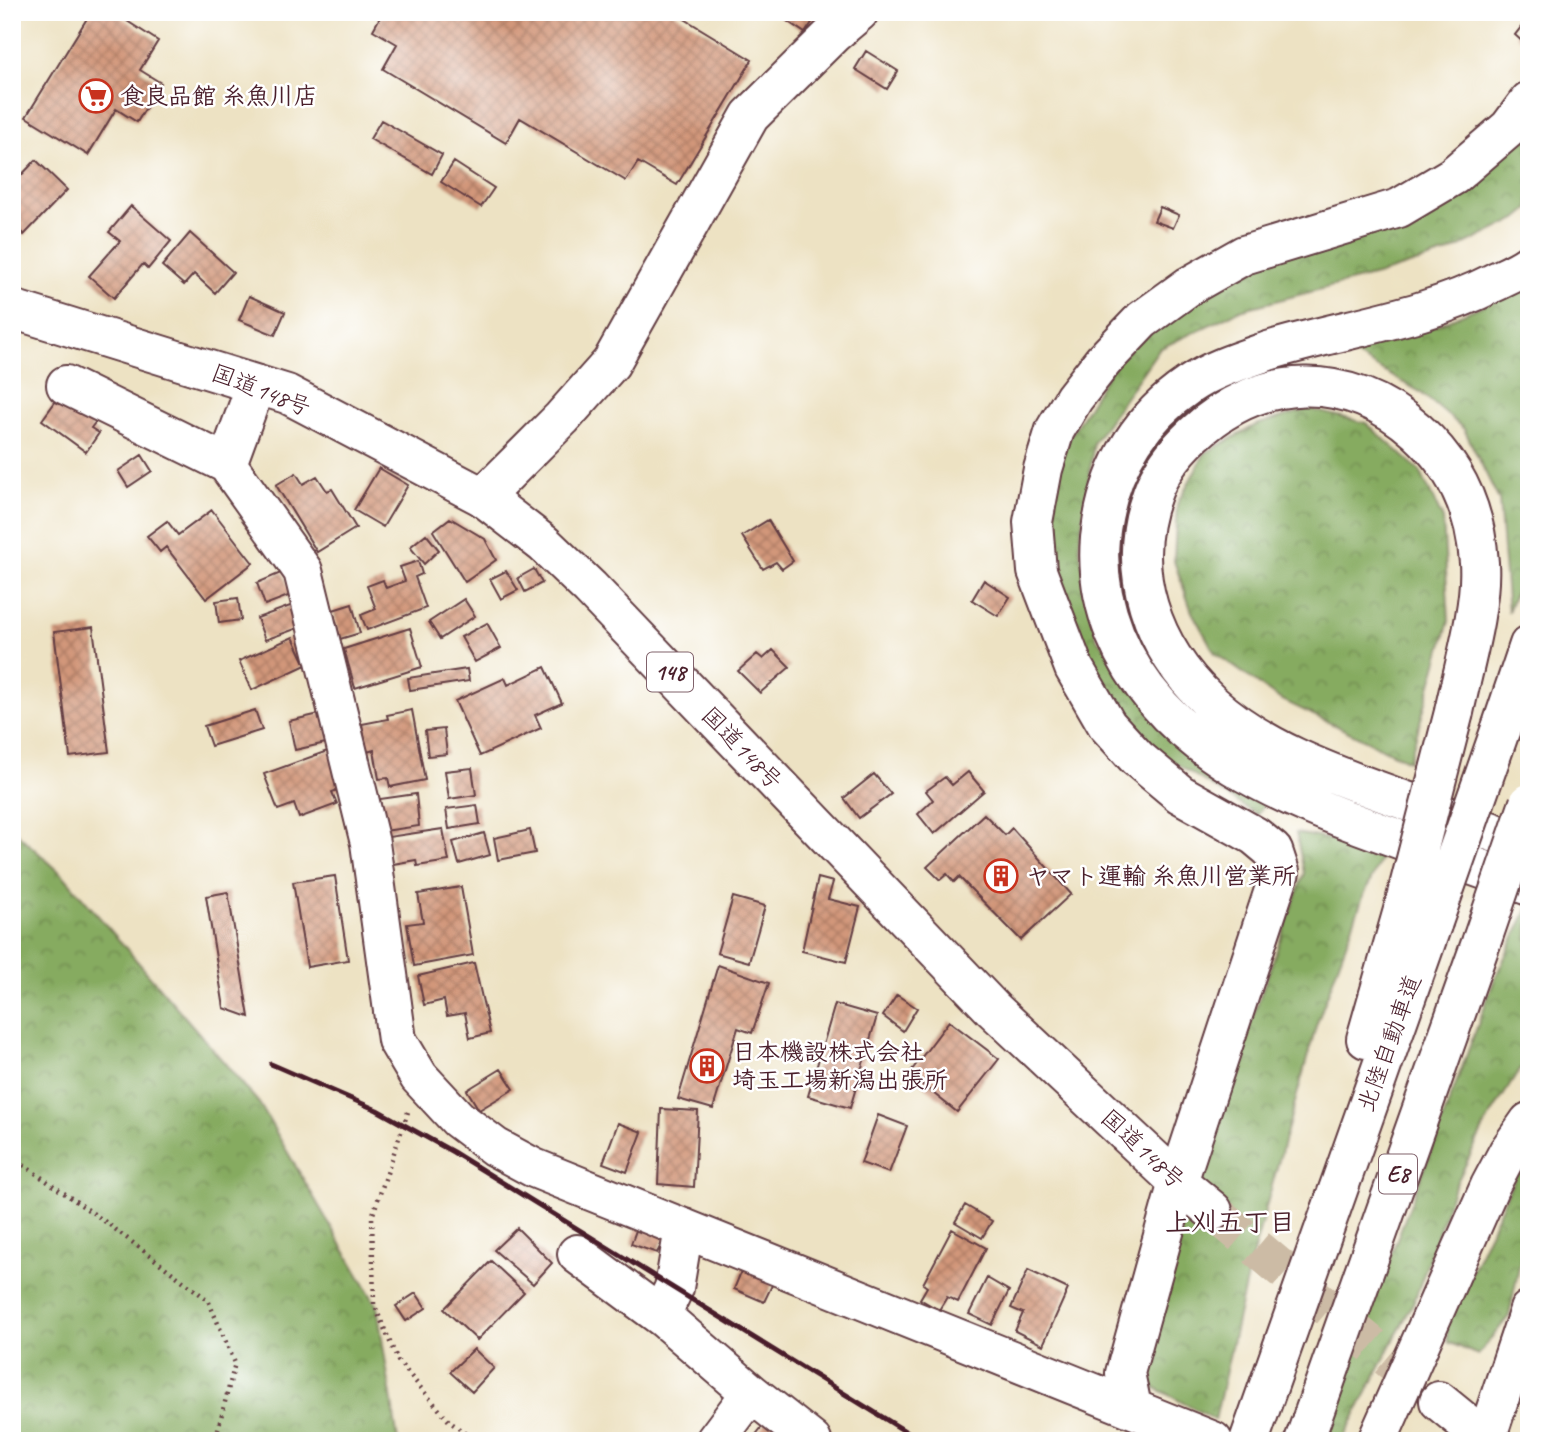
<svg xmlns="http://www.w3.org/2000/svg" width="1541" height="1453" viewBox="0 0 1541 1453" font-family="Caveat,'Klee One',sans-serif">
  <defs>
    <pattern id="forest-crowns" width="20" height="18" patternUnits="userSpaceOnUse" patternTransform="scale(1.75)"><rect width="20" height="18" fill="#86ab60"/><path d="M2 6a3 3 0 1 1 6 0M12 15a3 3 0 1 1 6 0" fill="none" stroke="#708b4f"/></pattern>
    <pattern id="building-cross-hatch" width="8" height="8" patternUnits="userSpaceOnUse" patternTransform="scale(1.75)"><rect width="8" height="8" fill="#d2977a"/><path d="M0 0l8 8M0 8l8-8" fill="none" stroke="#ac7b64"/></pattern>
  </defs>
  <rect width="100%" height="100%" fill="#fff"/>
  <filter id="ink" filterUnits="userSpaceOnUse"><feTurbulence type="fractalNoise" baseFrequency=".0143" numOctaves="2"/><feDisplacementMap in="SourceGraphic" scale="14" xChannelSelector="R" yChannelSelector="G"/><feConvolveMatrix kernelMatrix="1 2 1 2 8 2 1 2 1" color-interpolation-filters="sRGB"/></filter>
  <filter id="wash" filterUnits="userSpaceOnUse"><feTurbulence type="fractalNoise" baseFrequency=".00686" numOctaves="4" result="noise"/><feDisplacementMap in="SourceGraphic" scale="28" xChannelSelector="R" yChannelSelector="G"/><feGaussianBlur stdDeviation="1.57" result="paint"/><feColorMatrix in="noise" values="0 0 0 0 0 0 0 0 0 0 0 0 0 0 0 0 0 1.4 0 .05"/><feComposite in="paint" operator="in"/></filter>
  <g filter="url(#wash)">
    <rect width="100%" height="100%" fill="#ede2c3"/>
    <path fill="url(#forest-crowns)" stroke="#686546" stroke-width="2" d="M1529,117V209L1517,219L1448,253L1380,274L1240,310L1159,349L1094,442L1079,546L1097,639L1267,800L1257,815L1155,750L1113,714L1048,573L1056,460L1121,352L1237,271L1325,238Z
      M1529,285V556L1508,612L1499,500L1464,429L1420,392L1348,351L1440,324Z
      M1309,409L1366,423L1420,471L1443,519L1449,621L1409,761L1278,698L1215,653L1192,612L1174,561L1177,504L1205,453L1256,425Z
      M12,829L63,875L259,1103L377,1306L398,1441H12Z
      M1296,833L1385,850L1363,897L1316,1026L1247,1276L1215,1420L1148,1384L1147,1332L1240,1053L1304,873Z
      M1528,908L1529,1055L1486,1123L1453,1190L1415,1299L1342,1441H1330L1328,1437L1343,1378L1425,1167L1496,976Z
      M1529,1147V1217L1509,1316L1478,1355L1448,1342L1446,1327Z"/>
    <g id="blocks">
      <path fill="url(#building-cross-hatch)" d="M91,12H113L158,41L140,70L161,83L137,122L116,109L88,155L26,117Z
        M383,12H673L752,60L677,185L638,162L626,181L520,118L506,143L383,69L397,44L373,30Z
        M780,12H819L805,33L778,15Z
        M1529,17V39L1525,44L1515,35Z
        M866,51L898,71L887,89L855,69Z
        M381,120L442,155L432,174L370,139Z
        M36,160L67,190L24,235L12,223V185Z
        M454,162L494,188L481,207L441,182Z
        M131,206L171,241L148,269L143,264L114,298L89,276L120,241L109,232Z
        M1160,207L1179,215L1173,228L1154,221Z
        M190,233L233,272L215,293L194,274L184,285L162,266Z
        M249,296L285,312L275,335L239,320Z
        M61,394L97,420L91,428L99,433L86,452L42,420Z
        M142,455L152,471L128,487L118,471Z
        M379,468L408,485L383,527L354,510Z
        M296,473L303,484L317,476L327,491L332,489L356,528L317,552L276,485Z
        M212,510L253,563L206,599L166,547L160,552L147,536L167,521L178,535Z
        M450,518L485,539L496,560L465,582L433,531Z
        M768,520L793,561L782,569L776,562L763,569L742,536Z
        M426,534L439,550L424,564L410,547Z
        M418,561L422,574L415,577L426,608L367,630L361,615L376,609L367,586L383,580L386,588L405,581L400,567Z
        M534,569L542,583L525,592L518,578Z
        M506,571L518,590L501,599L490,579Z
        M283,572L291,595L265,605L257,583Z
        M984,580L1010,597L998,616L972,600Z
        M238,598L241,620L219,623L216,601Z
        M464,599L475,616L440,639L429,622Z
        M352,604L360,633L340,639L333,610Z
        M293,605L301,627L265,640L257,618Z
        M487,623L501,648L475,662L461,637Z
        M93,627L109,752L70,757L54,632Z
        M410,628L422,667L355,688L344,649Z
        M293,637L306,665L252,690L239,661Z
        M773,650L790,667L760,693L738,671L757,654L763,659Z
        M545,667L562,703L535,715L541,728L480,756L455,701L505,678L508,685Z
        M467,669L469,681L410,690L408,678Z
        M255,710L262,730L211,746L204,726Z
        M412,710L425,780L390,787L388,778L379,779L374,750L367,752L362,724L388,719L387,715Z
        M324,713L330,742L295,750L289,721Z
        M444,729L447,754L428,756L425,731Z
        M330,750L343,788L332,792L337,804L299,818L294,804L278,810L264,774Z
        M472,768L476,795L449,799L445,771Z
        M968,772L984,791L934,834L918,814L933,800L926,791L945,777L952,785Z
        M874,774L891,794L859,818L844,798Z
        M416,794L419,826L384,831L380,799Z
        M477,805L480,824L449,829L446,809Z
        M984,814L1005,835L1012,828L1071,894L1021,940L959,877L954,882L947,874L940,880L927,867Z
        M443,829L449,861L417,866L416,860L393,864L388,837Z
        M530,830L535,853L498,860L494,838Z
        M484,833L490,855L459,864L453,842Z
        M335,876L348,960L307,967L293,882Z
        M818,878L833,882L828,899L860,907L846,962L802,951Z
        M461,887L473,955L414,966L407,924L423,922L418,894Z
        M228,892L249,1017L224,1008L206,896Z
        M733,897L765,906L749,962L717,953Z
        M474,963L490,1033L470,1038L465,1013L447,1016L444,1000L424,1005L418,976Z
        M718,965L769,983L752,1033L738,1028L713,1109L678,1099Z
        M897,995L917,1008L903,1031L883,1016Z
        M835,1004L877,1016L850,1108L808,1096Z
        M949,1021L999,1059L957,1112L909,1074Z
        M501,1069L514,1089L479,1110L467,1090Z
        M661,1109L698,1111L694,1187L658,1184Z
        M878,1115L907,1126L889,1173L861,1163Z
        M618,1123L642,1132L627,1172L603,1163Z
        M965,1205L992,1221L982,1238L955,1222Z
        M638,1225L666,1235L657,1253L631,1244Z
        M517,1228L552,1263L533,1284L494,1250Z
        M952,1229L986,1248L958,1302L947,1297L939,1310L920,1299L927,1287L923,1284Z
        M491,1261L524,1292L477,1340L444,1309Z
        M743,1267L774,1281L764,1302L734,1289Z
        M1028,1270L1068,1289L1043,1345L1015,1331L1023,1313L1011,1308Z
        M987,1278L1009,1291L992,1325L969,1314Z
        M416,1293L426,1308L406,1321L396,1306Z
        M474,1349L494,1368L472,1392L450,1372Z
        M770,1417L784,1441H759L754,1437Z"/>
    </g>
  </g>
  <g filter="url(#ink)">
    <use href="#blocks" fill-opacity="0" stroke="#623c42" stroke-width="2"/>
    <g fill="none" stroke-linecap="round" stroke-linejoin="round">
      <path stroke="#ccbba5" stroke-width="38" stroke-dasharray="38 19" stroke-linecap="butt" d="M1213,1211L1431,1395"/>
      <defs>
        <path id="minor" d="M66,385L227,464
          M256,385L227,464L303,571L370,843L397,1040L419,1077L458,1119L495,1147L534,1168L1213,1441
          M483,497L562,418L611,363L750,116L833,34L859,12
          M577,1254L665,1319L751,1393
          M661,1315L674,1288L684,1228
          M1132,1407L1125,1373L1178,1182L1280,872L1273,851L1255,836L1180,794L1137,758L1107,725L1074,668L1037,571L1033,522L1043,469L1055,430L1074,398L1103,361L1142,320L1189,286L1244,255L1399,208L1453,176L1509,128L1529,101
          M1486,1439L1529,1310
          M715,1441L751,1393L812,1441"/>
        <path id="highway" d="M1529,264C1518,272 1505,277 1493,283C1423,319 1343,328 1268,351C1242,360 1212,369 1189,385C1135,422 1107,474 1100,538C1097,571 1103,604 1115,634C1163,752 1287,799 1399,839C1442,855 1485,870 1529,886
          M12,309L287,394L483,497L544,544L590,588L993,1009L1178,1182L1213,1211
          M1454,712C1463,669 1482,606 1479,563C1476,511 1456,466 1417,431C1348,370 1260,372 1193,435C1176,451 1160,471 1152,494C1124,570 1152,648 1210,702C1262,750 1332,774 1398,798C1441,813 1485,829 1529,845
          M1500,731L1529,645
          M1366,1039L1403,910
          M1439,1401L1488,1441
          M1249,1441L1433,922
          M1304,1441L1482,940
          M1377,1441L1490,1186L1508,1152L1529,1122"/>
      </defs>
      <use href="#minor" stroke="#623c42" stroke-width="42"/>
      <use href="#highway" stroke="#623c42" stroke-width="42"/>
      <path stroke="#623c42" stroke-width="4.5" stroke-dasharray="2 5" stroke-linecap="butt" d="M408,1112L372,1217L374,1304L398,1361L449,1421L475,1441
        M12,1157L107,1223L208,1300L235,1363L215,1441"/>
      <use href="#minor" stroke="#fff" stroke-width="38"/>
      <use href="#highway" stroke="#fff" stroke-width="38"/>
      <path stroke="#4a1f2b" stroke-width="5" d="M271,1064L377,1110L453,1152L921,1441"/>
      <defs>
        <path id="highway-bridge" d="M1403,910L1454,712
          M1433,922L1500,731
          M1482,940L1529,803"/>
      </defs>
      <use href="#highway-bridge" stroke="#623c42" stroke-width="42" stroke-linecap="butt"/>
      <use href="#highway-bridge" stroke="#fff" stroke-width="38"/>
    </g>
  </g>
  <defs>
    <symbol id="supermarket-ring" viewBox="-11 -11 22 22"><circle r="9.5" fill="#fff" stroke="#c8321e" stroke-width="1.5"/><path d="M-6-5.5h2.5l.6 2H6L4.5 2H-2.5L-4.4-4H-6ZM-1.5 3.2a1.3 1.3 0 1 0 .1 0ZM3 3.2a1.3 1.3 0 1 0 .1 0Z" fill="#c8321e"/></symbol>
    <symbol id="building-ring" viewBox="-11 -11 22 22"><circle r="9.5" fill="#fff" stroke="#c8321e" stroke-width="1.5"/><path d="M-4-6H4V6H1V3H-1V6H-4ZM-2.5-4.3h1.7v1.8h-1.7ZM.8-4.3h1.7v1.8H.8ZM-2.5-1h1.7V.8h-1.7ZM.8-1h1.7V.8H.8Z" fill="#c8321e"/></symbol>
  </defs>
  <g fill-rule="evenodd">
    <use href="#supermarket-ring" x="77" y="77" width="38" height="38"/>
    <use href="#building-ring" x="982" y="857" width="38" height="38"/>
    <use href="#building-ring" x="688" y="1047" width="38" height="38"/>
  </g>
  <g text-anchor="middle" stroke-width="5" stroke-linejoin="round" paint-order="stroke">
    <g fill="#fff" stroke="#80626b" stroke-width="2">
      <rect x="647" y="652.5" width="46" height="39" rx="5"/>
      <rect x="1379" y="1154.5" width="38" height="39" rx="5"/>
    </g>
    <g font-size="23" font-weight="bold" fill="#4a1f2b">
      <text x="670" y="680">148</text>
      <text x="1398" y="1182">E8</text>
    </g>
    <g font-size="24" font-weight="bold" fill="#4a1f2b" stroke="#fff" text-anchor="start">
      <text x="120" y="104">食良品館 糸魚川店</text>
      <text x="1026" y="884">ヤマト運輸 糸魚川営業所</text>
      <text x="732" y="1060">日本機設株式会社<tspan x="732" dy="28">埼玉工場新潟出張所</tspan></text>
    </g>
    <g font-size="24" fill="#4a1f2b" stroke="#fff">
      <text transform="translate(261 390) rotate(21)" y="8">国道148号</text>
      <text transform="translate(742 748) rotate(46)" y="8">国道148号</text>
      <text transform="translate(1389 1043) rotate(-70)" y="8">北陸自動車道</text>
      <text transform="translate(1143 1149) rotate(43)" y="8">国道148号</text>
    </g>
    <g font-size="26" font-weight="bold" fill="#4a1f2b" stroke="#fff">
      <text x="1230" y="1231">上刈五丁目</text>
    </g>
  </g>
  <rect width="1541" height="1453" fill="none" stroke="#fff" stroke-width="42"/>
</svg>
